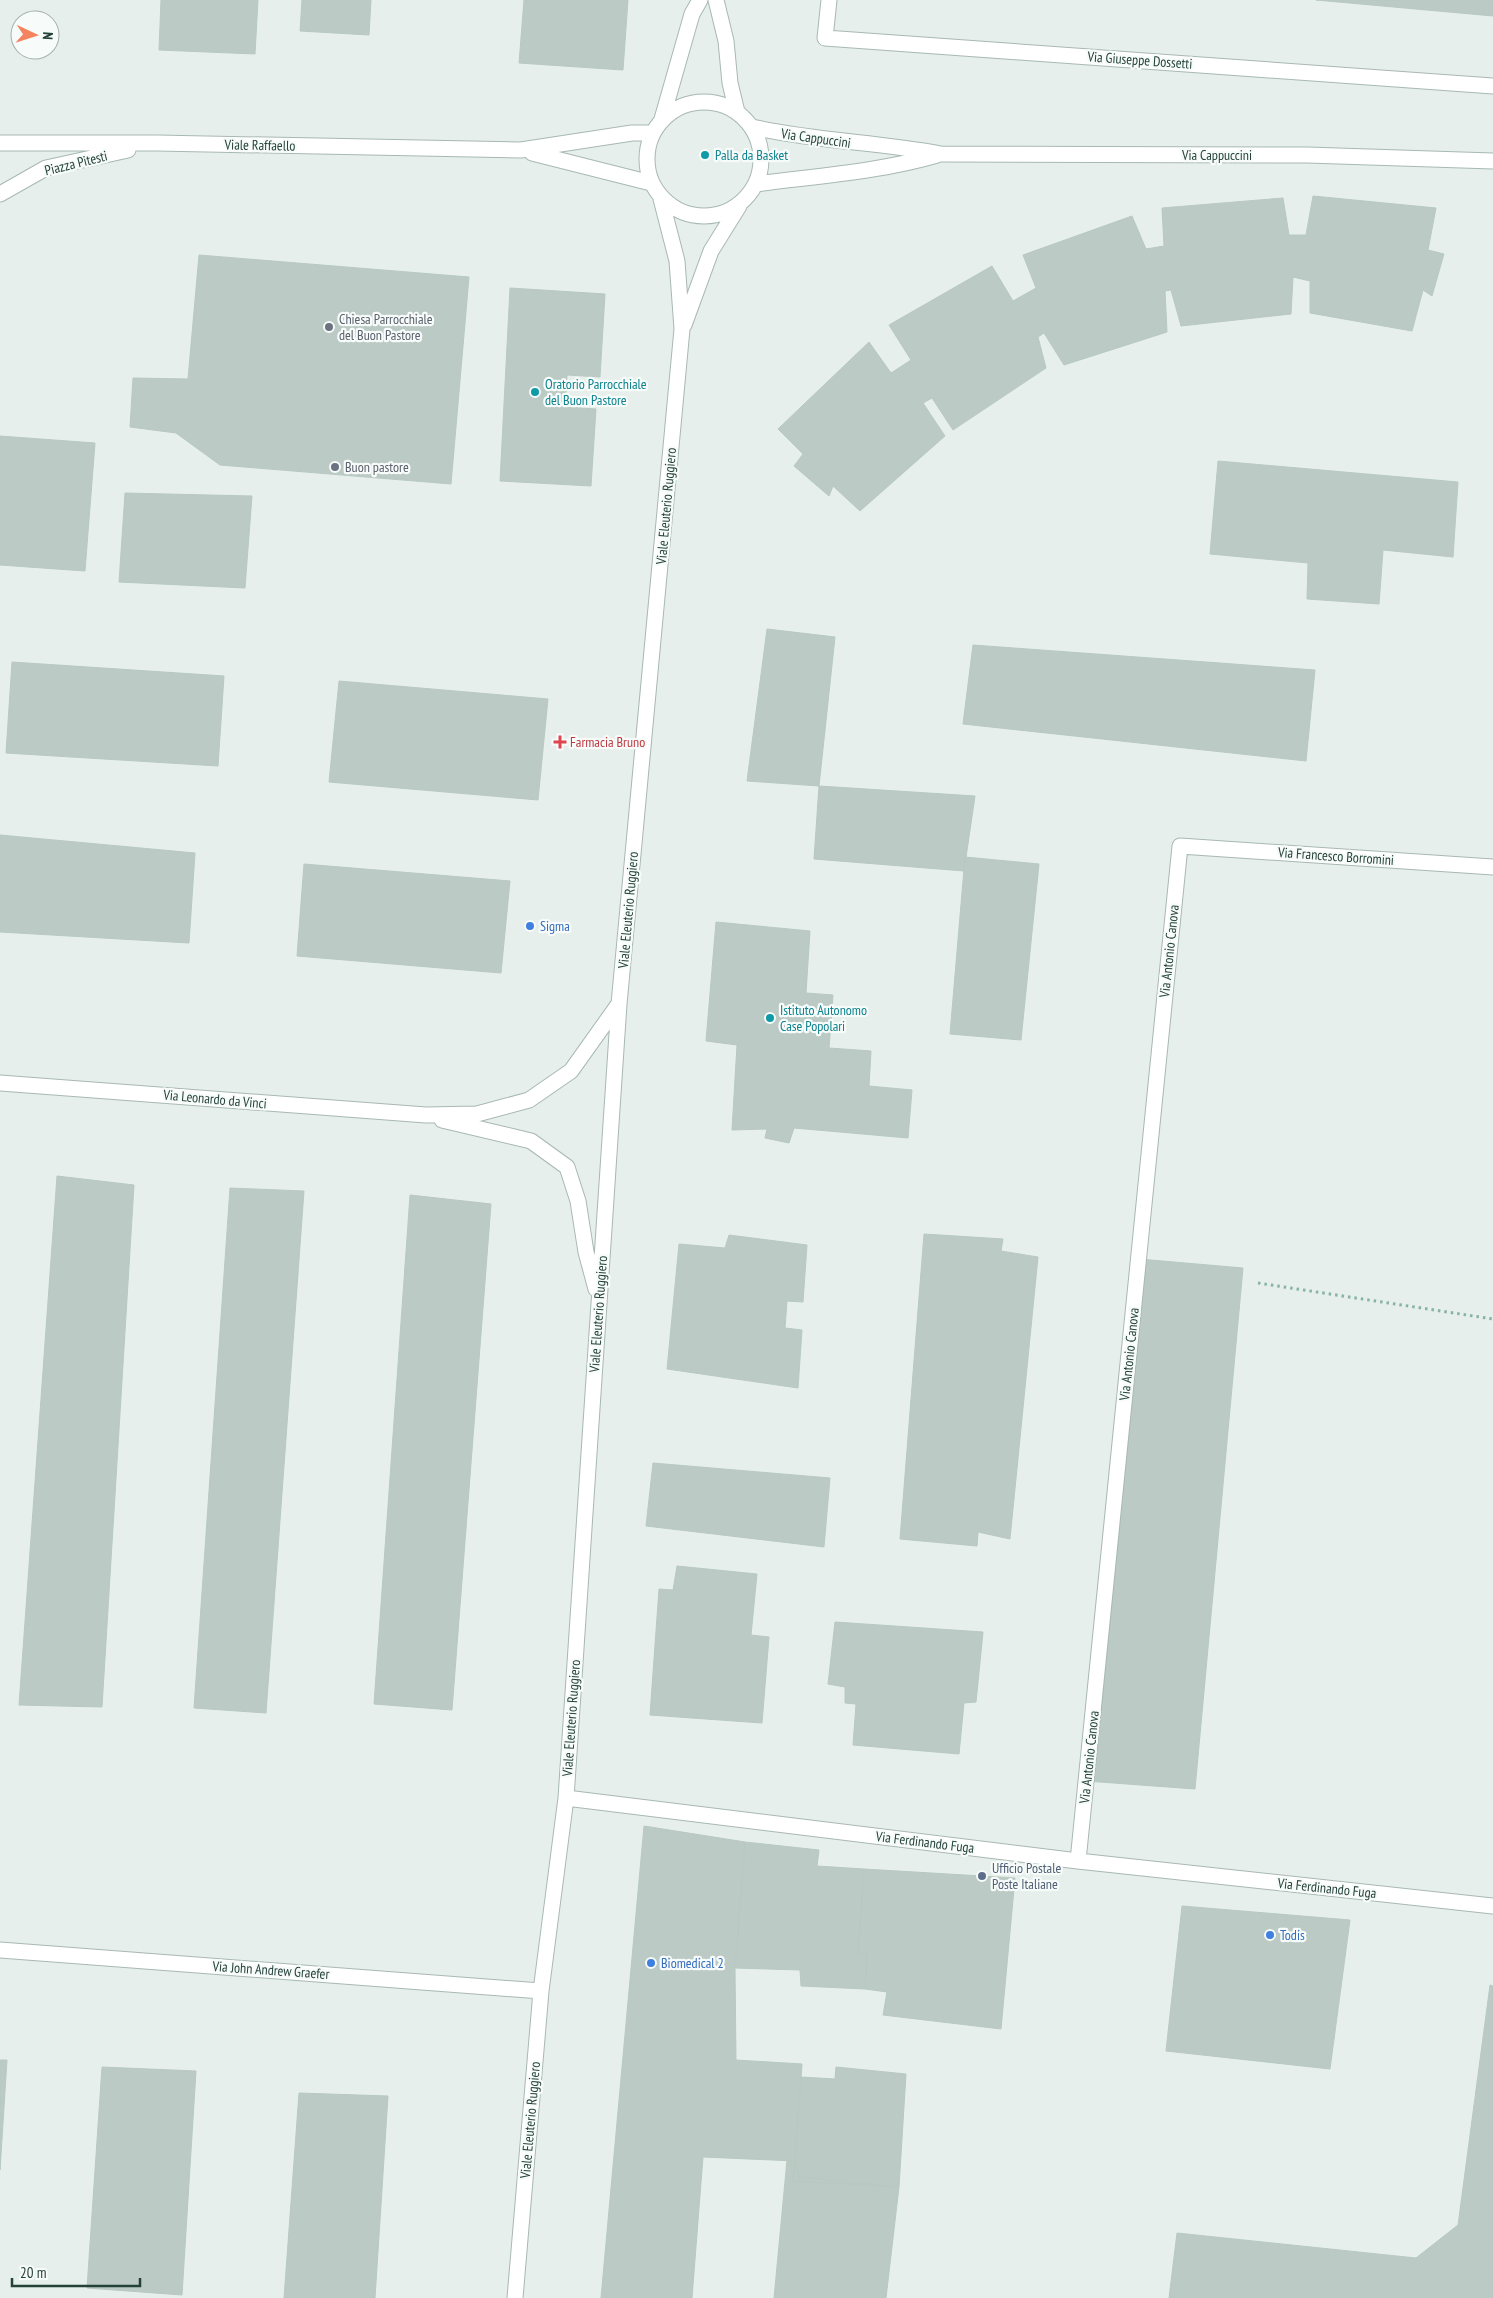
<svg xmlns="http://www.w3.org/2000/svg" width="1493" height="2298" viewBox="0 0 1493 2298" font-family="'PT Sans Narrow',sans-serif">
  <rect width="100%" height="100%" fill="#e6efeb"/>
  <path fill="#bbcac4" stroke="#b8c9c2" d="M161,0H258L255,54L159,50Z
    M302,0H371L369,35L300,31Z
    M524,0H628L623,70L519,63Z
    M1316,0H1493V16Z
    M1313,196L1436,208L1428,250L1444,254L1432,296L1423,290L1412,331L1310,313V281L1293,277L1291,314L1181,326L1171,290L1165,291L1167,332L1064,365L1044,333L1038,337L1046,368L953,430L932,398L923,403L945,436L860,511L833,486L829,496L794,466L803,454L778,429L869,342L891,373L911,360L889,325L992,266L1013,301L1036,288L1023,255L1132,216L1146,249L1164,246L1162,208L1283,198L1289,235H1306Z
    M199,255L469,277L451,484L220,465L176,433L130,427L133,378L188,379Z
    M510,288L605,294L600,377L567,375L565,407L596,409L591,486L500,481Z
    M0,436L95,443L85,571L0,565Z
    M1218,461L1458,482L1453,557L1383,550L1379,604L1307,599L1308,563L1210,554Z
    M125,493L252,496L245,588L119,582Z
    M767,629L835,637L819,786L747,781Z
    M973,645L1315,670L1306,761L963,724Z
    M12,662L224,676L218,766L6,753Z
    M339,681L548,699L538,800L329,782Z
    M819,786L975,796L964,871L814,859Z
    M0,835L195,853L189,943L0,932Z
    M965,857L1039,864L1021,1040L950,1034Z
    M304,864L510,881L501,973L297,956Z
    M716,922L810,931L806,993L833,995L829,1048L871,1051L869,1086L912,1090L908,1138L794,1128L789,1143L765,1138L767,1129L732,1130L737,1045L706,1041Z
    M57,1176L134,1185L102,1707L19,1705Z
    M230,1188L304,1191L266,1713L194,1708Z
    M410,1195L491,1204L452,1710L374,1704Z
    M924,1234L1003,1239L1001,1251L1038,1257L1010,1539L978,1532L977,1546L900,1539Z
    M729,1235L807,1245L803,1302L787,1301L785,1328L802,1330L798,1388L667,1369L679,1244L725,1248Z
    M1139,1259L1243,1268L1195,1789L1086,1781Z
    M653,1463L830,1478L824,1547L646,1526Z
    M677,1566L757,1574L751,1635L769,1637L762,1723L650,1715L659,1589L673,1590Z
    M835,1622L983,1632L976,1702L964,1703L959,1754L853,1745L856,1704L845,1703V1687L828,1684Z
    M644,1826L745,1842L735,1968L736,2060L802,2064L795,2161L703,2157L692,2298H601Z
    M745,1842L819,1850L817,1866L864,1869L858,1954H867L865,1989L801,1986L800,1970L735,1968Z
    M864,1869L1015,1878L1001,2029L883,2015L887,1992L865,1989L867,1954H858Z
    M1182,1906L1350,1920L1330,2069L1166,2051Z
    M1490,1985L1493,1986V2298H1169L1177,2233L1416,2258L1458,2225Z
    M0,2060H7L0,2170Z
    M102,2067L196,2071L182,2295L87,2288Z
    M836,2067L906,2074L899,2187L793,2181L801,2077L835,2079Z
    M299,2093L388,2096L375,2298H284Z
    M787,2160L795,2161L799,2177L899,2187L886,2298H774Z"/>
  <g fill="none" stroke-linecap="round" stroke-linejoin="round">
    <defs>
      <path id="minor" d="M716,0L726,41L730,83L737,112
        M829,0L825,38L1493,86
        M647 159a57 57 0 1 1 114 0a57 57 0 1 1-114 0Z
        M662,119L692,14L700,0
        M752,127C814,141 878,142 941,154L1307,155L1493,161
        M0,143H157L521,150L632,133H652
        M532,153L651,183
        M756,184C816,176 879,172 937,155
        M0,194L46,168L128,150
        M684,325L711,251L739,206
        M0,1083L426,1115L477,1114L529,1100L571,1071L618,1005
        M442,1120L531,1141L567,1167L578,1201L586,1252L596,1289
        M566,1798L1078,1861L1493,1906
        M1078,1861L1180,846L1493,867
        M0,1950L541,1991
        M515,2298L541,1991L566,1798L619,1004L682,329L677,261L661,199"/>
    </defs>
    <use href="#minor" stroke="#a8b8b2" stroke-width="17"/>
    <path stroke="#86b3a5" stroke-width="3" stroke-dasharray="2.5 4" stroke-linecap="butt" d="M1258,1283L1493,1319"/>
    <use href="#minor" stroke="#fff" stroke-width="15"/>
  </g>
  <g fill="#0f9aa8" stroke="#f7fbf9" stroke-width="2">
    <circle cx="705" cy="155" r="5"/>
    <circle cx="535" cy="392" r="5"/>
    <circle cx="770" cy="1018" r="5"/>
  </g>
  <g fill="#6b7280" stroke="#f7fbf9" stroke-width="2">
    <circle cx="329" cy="327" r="5"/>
    <circle cx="335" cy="467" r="5"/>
  </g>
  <path fill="#e0444e" stroke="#f7fbf9" stroke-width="2" d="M557.5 734.5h5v5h5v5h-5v5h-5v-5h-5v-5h5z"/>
  <g fill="#3f7fe0" stroke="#f7fbf9" stroke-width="2">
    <circle cx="530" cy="926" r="5"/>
    <circle cx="1270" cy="1935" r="5"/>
    <circle cx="651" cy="1963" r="5"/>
  </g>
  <circle fill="#5c6f8a" stroke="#f7fbf9" stroke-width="2" cx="982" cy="1876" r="5"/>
  <g text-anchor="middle" stroke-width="4.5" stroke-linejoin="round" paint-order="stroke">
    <g font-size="14" fill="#24423a" stroke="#f7fbf9">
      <text transform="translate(1140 60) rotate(4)" y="5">Via Giuseppe Dossetti</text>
      <text transform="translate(816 138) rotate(8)" y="5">Via Cappuccini</text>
      <text transform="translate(260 145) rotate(1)" y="5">Viale Raffaello</text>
      <text x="1217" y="160">Via Cappuccini</text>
      <text transform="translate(76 163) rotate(-14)" y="5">Piazza Pitesti</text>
      <text transform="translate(666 506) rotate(-85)" y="5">Viale Eleuterio Ruggiero</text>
      <text transform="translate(1336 856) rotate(4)" y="5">Via Francesco Borromini</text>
      <text transform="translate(628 910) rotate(-85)" y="5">Viale Eleuterio Ruggiero</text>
      <text transform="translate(1169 951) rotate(-84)" y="5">Via Antonio Canova</text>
      <text transform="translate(215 1099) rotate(5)" y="5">Via Leonardo da Vinci</text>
      <text transform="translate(598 1314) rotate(-86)" y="5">Viale Eleuterio Ruggiero</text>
      <text transform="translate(1129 1354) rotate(-84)" y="5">Via Antonio Canova</text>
      <text transform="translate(571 1718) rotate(-86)" y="5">Viale Eleuterio Ruggiero</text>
      <text transform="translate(1089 1757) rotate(-84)" y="5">Via Antonio Canova</text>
      <text transform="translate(925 1842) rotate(7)" y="5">Via Ferdinando Fuga</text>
      <text transform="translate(1327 1888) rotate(6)" y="5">Via Ferdinando Fuga</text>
      <text transform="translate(271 1970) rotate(4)" y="5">Via John Andrew Graefer</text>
      <text transform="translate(530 2120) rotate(-85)" y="5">Viale Eleuterio Ruggiero</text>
    </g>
    <g font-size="14" fill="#0d838f" stroke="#f7fbf9" text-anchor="start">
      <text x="715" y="160">Palla da Basket</text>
      <text x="545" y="389">Oratorio Parrocchiale<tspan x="545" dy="16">del Buon Pastore</tspan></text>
      <text x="780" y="1015">Istituto Autonomo<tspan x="780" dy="16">Case Popolari</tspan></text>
    </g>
    <g font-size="14" fill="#5b616d" stroke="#f7fbf9" text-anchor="start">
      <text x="339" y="324">Chiesa Parrocchiale<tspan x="339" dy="16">del Buon Pastore</tspan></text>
      <text x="345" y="472">Buon pastore</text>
    </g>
    <g font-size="14" fill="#be3a42" stroke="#f7fbf9" text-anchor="start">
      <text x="570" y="747">Farmacia Bruno</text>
    </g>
    <g font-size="14" fill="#366cbe" stroke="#f7fbf9" text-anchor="start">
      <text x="540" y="931">Sigma</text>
      <text x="1280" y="1940">Todis</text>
      <text x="661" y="1968">Biomedical 2</text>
    </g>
    <g font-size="14" fill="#4e5e75" stroke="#f7fbf9" text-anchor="start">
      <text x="992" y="1873">Ufficio Postale<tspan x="992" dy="16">Poste Italiane</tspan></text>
    </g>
  </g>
  <g transform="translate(35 35) rotate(94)"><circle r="24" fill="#f7fbf9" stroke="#a3b1ad"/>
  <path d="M0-4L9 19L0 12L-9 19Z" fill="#f4845f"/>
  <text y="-8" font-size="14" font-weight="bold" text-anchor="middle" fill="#24423a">N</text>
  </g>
  <path d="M12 2278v8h128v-8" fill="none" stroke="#24423a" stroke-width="2.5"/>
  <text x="20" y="2278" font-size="15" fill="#24423a" stroke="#f7fbf9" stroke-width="4" paint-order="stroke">20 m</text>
</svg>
